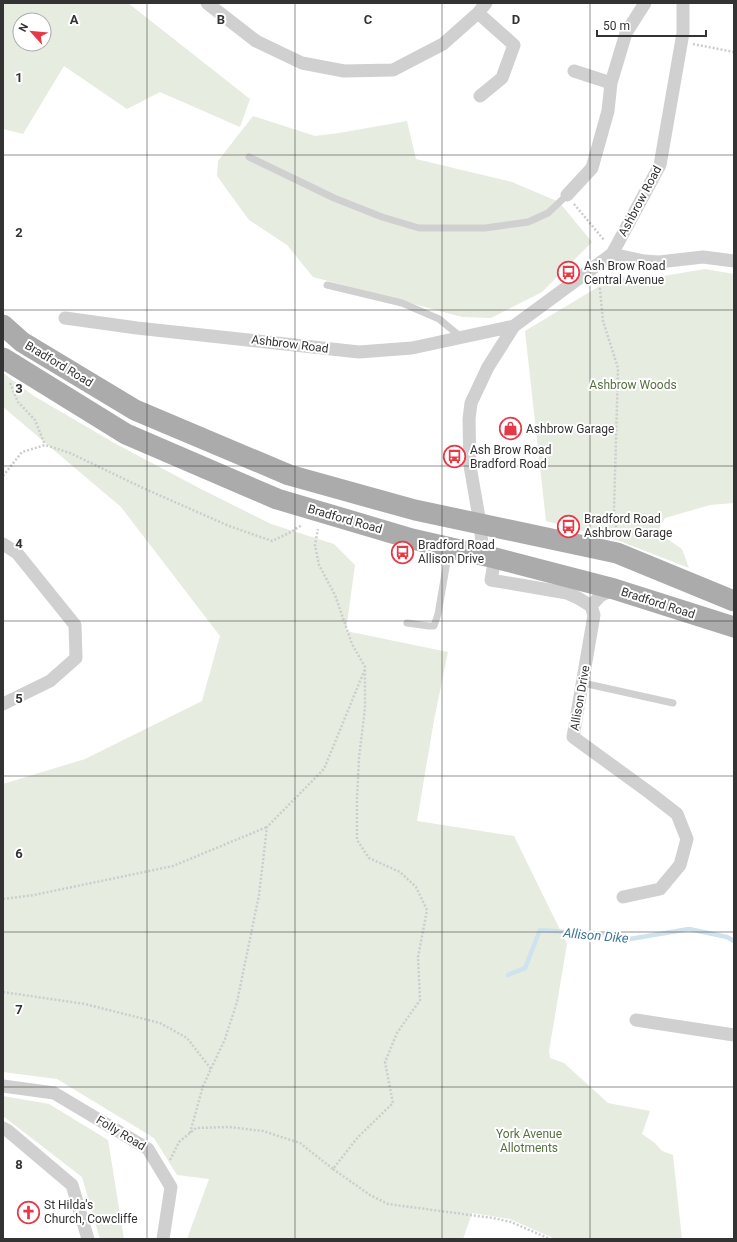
<svg xmlns="http://www.w3.org/2000/svg" width="737" height="1242" viewBox="0 0 737 1242" font-family="Roboto,sans-serif">
  <rect width="100%" height="100%" fill="#fff"/>
  <path fill="#e6ecdf" fill-rule="evenodd" d="M3,3H128L250,99L240,127L160,92L127,109L64,66L23,134L3,129ZM20,20H44V44H20Z
    M253,116L315,136L339,133L407,121L416,159L512,182L559,202L592,242L542,292L491,318L462,317L313,277L287,245L249,220L217,176L218,161Z
    M705,269L734,274V503L710,505L665,518L657,532L682,549L689,568L617,540L546,521L525,331L618,275L634,281Z
    M3,373L34,396L116,444L199,488L271,524L334,544L355,565L346,631L448,652L434,720L417,821L514,836L567,944L549,1051L550,1058L564,1063L608,1103L650,1111L642,1134L655,1143L662,1151L673,1155L682,1239H555L510,1219L472,1213L463,1239H187L209,1179L177,1175L154,1138L57,1079L3,1072V784L85,759L202,701L220,636L121,507L3,407Z
    M3,1096L49,1104L108,1140L124,1239H100L82,1177L3,1116Z"/>
  <g fill="none" stroke-linecap="round" stroke-linejoin="round">
    <path stroke="#cfe2ee" stroke-width="4.5" d="M508,975L525,968L540,930L605,935L624,940L689,929L727,937L734,941"/>
    <path stroke="#cdcdcd" stroke-width="2.5" stroke-dasharray="2 2" stroke-linecap="butt" d="M693,44L734,52
      M574,204L604,240
      M599,280L603,321L618,368L614,510L617,534L618,535
      M10,383L18,402L35,420L45,445
      M3,476L22,452L45,445L70,453L143,488L229,526L272,541L289,533L302,525
      M3,899L34,895L173,866L267,827
      M3,992L85,1004L160,1023L187,1038L211,1069
      M190,1133L203,1086L225,1039L237,1002L259,895L267,827L324,769L365,669
      M170,1160L179,1142L196,1128L229,1127L263,1131L300,1143L333,1169L358,1137L393,1103L385,1062L397,1033L420,1000L418,957L427,910L416,887L400,872L369,858L357,840V798L359,758L365,708V667L352,644L335,595L319,565L315,545L318,529
      M333,1169L370,1195L388,1204L493,1218L511,1222L550,1239"/>
    <path stroke="#d0d0d0" stroke-width="7" d="M249,157L334,198L382,217L419,228H485L528,222L548,213L567,195
      M327,285L402,303L439,319L461,337
      M407,623L429,626H434L438,614L449,550
      M583,683L673,703"/>
    <path stroke="#d0d0d0" stroke-width="13" d="M207,3L256,41L302,63L344,71L393,70L443,44L478,13
      M574,71L611,83
      M480,96L502,78L514,45L478,13L486,3
      M567,195L592,168L608,111L611,83L626,33L645,3
      M612,254L644,261L659,262L703,257L734,261
      M65,318L137,328L359,352L412,348L514,326
      M3,544L17,553L75,625L76,658L50,681L3,704
      M483,556L480,523L470,466L469,419L471,403L488,367L514,326L612,254L660,165L683,33V3
      M495,558L491,580L567,593L578,598L591,606L594,615L573,737L650,793L677,814L687,839L680,865L660,889L623,897
      M591,606L600,596L614,589
      M636,1020L734,1035
      M3,1086L54,1093L148,1149L171,1187L163,1239
      M3,1128L7,1130L72,1185L88,1239"/>
    <path stroke="#ababab" stroke-width="21" d="M3,325L22,342L135,410L289,475L415,510L617,553L734,601
      M3,358L126,434L277,499L412,539L495,558L614,589L734,627"/>
  </g>
  <path fill="none" stroke="#333" stroke-width="1" stroke-opacity="0.55" d="M147,3V1239M295,3V1239M442,3V1239M590,3V1239M3,155H734M3,310H734M3,466H734M3,621H734M3,776H734M3,932H734M3,1087H734"/>
  <defs>
    <symbol id="bus-ring" viewBox="-11 -11 22 22"><circle r="9.5" fill="#fff" stroke="#e63946" stroke-width="1.5"/><path d="M-5-6H5V4H4V6H2V4H-2V6H-4V4H-5ZM-3.5-4V0h7V-4ZM-3.5 1.2v1.5H-2V1.2ZM2 1.2v1.5H3.5V1.2Z" fill="#e63946"/></symbol>
    <symbol id="shop-ring" viewBox="-11 -11 22 22"><circle r="9.5" fill="#fff" stroke="#e63946" stroke-width="1.5"/><path d="M-5-2.5h2.3a2.7 3.5 0 0 1 5.4 0H5L5.5 6h-11ZM-1.5-2.5h3a1.5 2.3 0 0 0-3 0Z" fill="#e63946"/></symbol>
    <symbol id="church-ring" viewBox="-11 -11 22 22"><circle r="9.5" fill="#fff" stroke="#e63946" stroke-width="1.5"/><path d="M-1.2-6h2.4v3.5h3.3v2.4h-3.3V6h-2.4V-.1h-3.3v-2.4h3.3Z" fill="#e63946"/></symbol>
  </defs>
  <g fill-rule="evenodd">
    <use href="#bus-ring" x="556" y="260" width="25" height="25"/>
    <use href="#shop-ring" x="498" y="416" width="25" height="25"/>
    <use href="#bus-ring" x="442" y="444" width="25" height="25"/>
    <use href="#bus-ring" x="556" y="514" width="25" height="25"/>
    <use href="#bus-ring" x="390" y="540" width="25" height="25"/>
    <use href="#church-ring" x="16" y="1200" width="25" height="25"/>
  </g>
  <g text-anchor="middle" stroke-width="4" stroke-linejoin="round" paint-order="stroke">
    <g font-size="12" fill="#333" stroke="#fff">
      <text transform="translate(640 201) rotate(-62)" y="4">Ashbrow Road</text>
      <text transform="translate(290 344) rotate(7)" y="4">Ashbrow Road</text>
      <text transform="translate(59 364) rotate(31)" y="4">Bradford Road</text>
      <text transform="translate(345 519) rotate(16)" y="4">Bradford Road</text>
      <text transform="translate(658 603) rotate(18)" y="4">Bradford Road</text>
      <text transform="translate(580 698) rotate(-80)" y="4">Allison Drive</text>
      <text transform="translate(121 1133) rotate(31)" y="4">Folly Road</text>
    </g>
    <g font-size="12" fill="#333" stroke="#fff" text-anchor="start">
      <text x="584" y="270">Ash Brow Road<tspan x="584" dy="14">Central Avenue</tspan></text>
      <text x="526" y="433">Ashbrow Garage</text>
      <text x="470" y="454">Ash Brow Road<tspan x="470" dy="14">Bradford Road</tspan></text>
      <text x="584" y="523">Bradford Road<tspan x="584" dy="14">Ashbrow Garage</tspan></text>
      <text x="418" y="549">Bradford Road<tspan x="418" dy="14">Allison Drive</tspan></text>
      <text x="44" y="1209">St Hilda's<tspan x="44" dy="14">Church, Cowcliffe</tspan></text>
    </g>
    <g font-size="12" fill="#56703f" stroke="#fff">
      <text x="633" y="389">Ashbrow Woods</text>
      <text x="529" y="1138">York Avenue<tspan x="529" dy="14">Allotments</tspan></text>
    </g>
    <g font-size="13" font-style="italic" fill="#3f7597" stroke="#fff">
      <text transform="translate(596 935) rotate(5)" y="5">Allison Dike</text>
    </g>
  </g>
  <g font-size="13" text-anchor="middle" font-weight="bold" fill="#333" stroke="#fff" stroke-width="4" stroke-linejoin="round" paint-order="stroke">
    <text x="74" y="24">A</text>
    <text x="221" y="24">B</text>
    <text x="368" y="24">C</text>
    <text x="516" y="24">D</text>
    <text x="19" y="82">1</text>
    <text x="19" y="237">2</text>
    <text x="19" y="393">3</text>
    <text x="19" y="548">4</text>
    <text x="19" y="703">5</text>
    <text x="19" y="858">6</text>
    <text x="19" y="1014">7</text>
    <text x="19" y="1169">8</text>
  </g>
  <rect width="737" height="1242" fill="none" stroke="#333333" stroke-width="8"/>
  <g transform="translate(32 32) rotate(297)"><circle r="19" fill="#ffffff" stroke="#adadad"/>
  <path d="M0-3L7 15L0 10L-7 15Z" fill="#e63946"/>
  <text y="-6" font-size="11" font-weight="bold" text-anchor="middle" fill="#333333">N</text>
  </g>
  <path d="M597 30v6h109v-6" fill="none" stroke="#333333" stroke-width="2"/>
  <text x="603" y="30" font-size="12" fill="#333333" stroke="#ffffff" stroke-width="3" paint-order="stroke">50 m</text>
</svg>
